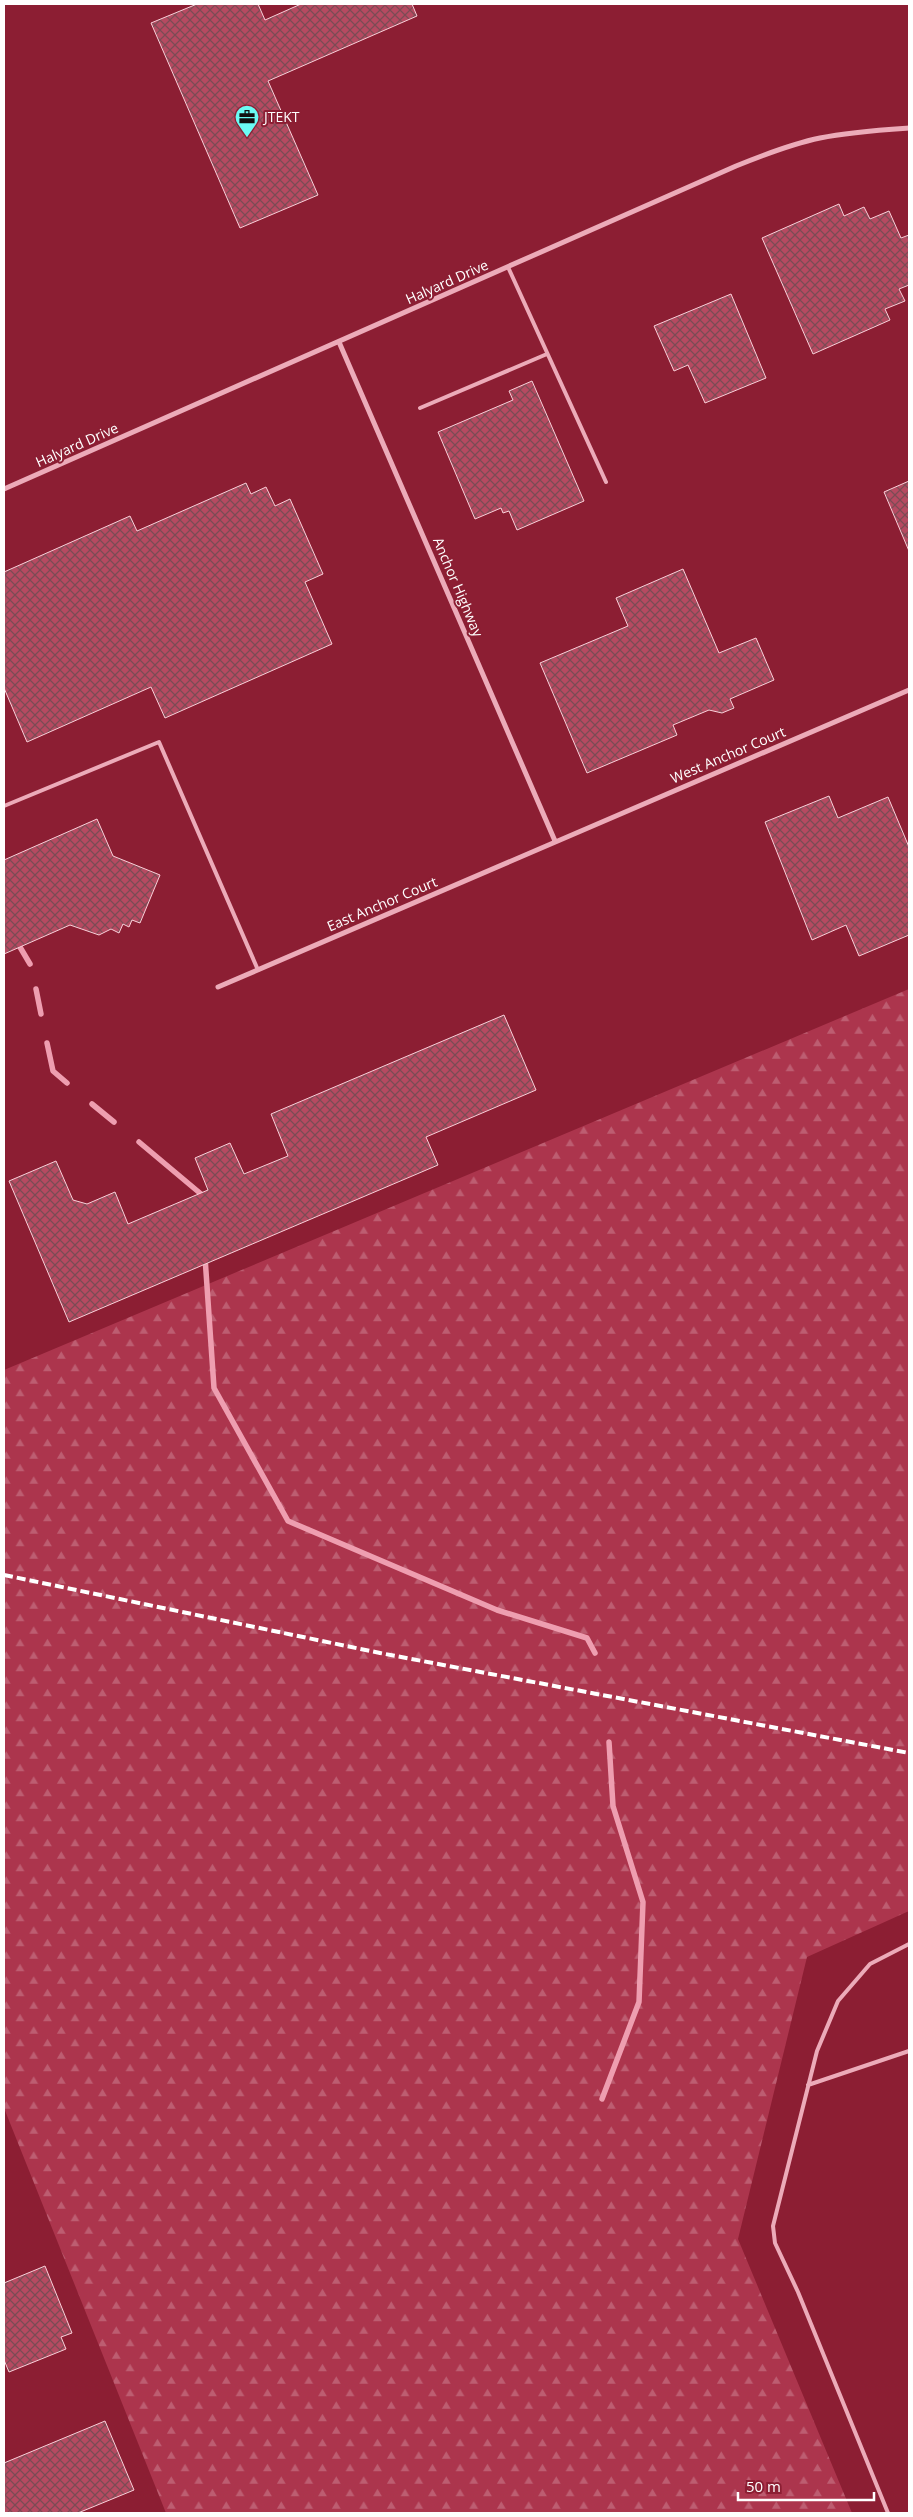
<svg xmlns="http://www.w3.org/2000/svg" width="913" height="2517" viewBox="0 0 913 2517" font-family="'Open Sans',sans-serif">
  <defs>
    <pattern id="forest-firs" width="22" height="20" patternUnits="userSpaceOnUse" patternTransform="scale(1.25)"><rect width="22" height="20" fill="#ac354d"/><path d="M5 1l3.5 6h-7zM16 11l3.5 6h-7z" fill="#bd5d71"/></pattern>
    <pattern id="building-cross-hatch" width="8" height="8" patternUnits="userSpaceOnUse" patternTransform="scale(1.25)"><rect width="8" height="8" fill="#b64a61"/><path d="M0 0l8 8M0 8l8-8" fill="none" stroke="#7c4b55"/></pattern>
  </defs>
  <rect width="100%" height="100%" fill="#8c1e33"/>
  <path fill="url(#forest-firs)" d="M909,989V1911L807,1957L738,2239L852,2513H166L4,2108V1370Z"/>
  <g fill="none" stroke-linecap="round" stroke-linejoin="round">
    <path stroke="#ee9eb0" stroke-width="5.5" d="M17,942L30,964
      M36,989L41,1014
      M47,1043L53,1071L67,1083
      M92,1104L114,1122
      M139,1142L201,1194L202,1200
      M205,1257L214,1388L288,1521L497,1610L587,1638L595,1653
      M602,2099L639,2002L643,1902L613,1806L609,1742"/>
  </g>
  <path fill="url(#building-cross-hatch)" stroke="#f9d0d9" d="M197,4H258L265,20L301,4H412L417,16L268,81L318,195L240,228L151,23Z
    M839,204L844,216L864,207L870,219L889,211L901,238L909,235V285L899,289L905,301L885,309L890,320L813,354L762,238Z
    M731,294L766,378L705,403L688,365L674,371L654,326Z
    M532,381L584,501L517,530L509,511L503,513L501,508L475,519L438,432L513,400L509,391Z
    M909,481V551L884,492Z
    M246,483L251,494L266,487L275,506L290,499L323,574L305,582L332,644L165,718L151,687L27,742L4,688V572L130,516L137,531Z
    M683,569L719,653L756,638L774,680L730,699L734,708L722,713L709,710L673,725L677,735L587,773L540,663L628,626L616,598Z
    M829,796L838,818L888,797L909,847V935L859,956L846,925L812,940L765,822Z
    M97,819L113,856L160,875L140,923L132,920L129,927L123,924L119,933L111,929L99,935L70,925L4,954V860Z
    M504,1015L536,1090L426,1137L438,1165L69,1322L9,1181L56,1161L73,1200L87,1204L115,1192L128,1224L208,1190L195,1158L230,1143L244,1174L288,1156L271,1114Z
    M45,2266L72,2333L61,2337L66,2349L9,2372L4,2360V2283Z
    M105,2421L134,2490L78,2513H4V2463Z"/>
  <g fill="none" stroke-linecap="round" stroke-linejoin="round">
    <path stroke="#ecabb9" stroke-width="4" d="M508,267L606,482
      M420,408L547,354
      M4,806L159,742L258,970
      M808,2085L909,2051
      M888,2513L798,2292L775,2243L773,2226L817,2051L838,2001L870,1964L909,1944"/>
    <path stroke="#ecabb9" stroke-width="5" d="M339,342L555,841
      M4,489L736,166C763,155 791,144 820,138C849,132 880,130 909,128
      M218,987L909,690"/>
    <path stroke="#fff" stroke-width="4" stroke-dasharray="9 4" stroke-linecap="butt" d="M4,1575L380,1653L909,1753"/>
  </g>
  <defs>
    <symbol id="office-pin" viewBox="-11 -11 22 30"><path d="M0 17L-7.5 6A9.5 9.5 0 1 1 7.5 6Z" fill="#6afbf4" stroke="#8c1e33"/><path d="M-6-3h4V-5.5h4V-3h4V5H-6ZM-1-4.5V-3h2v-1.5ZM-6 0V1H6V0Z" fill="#111"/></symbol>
  </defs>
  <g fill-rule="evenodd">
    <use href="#office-pin" x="233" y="103" width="28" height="38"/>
  </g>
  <g text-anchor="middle" stroke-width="4" stroke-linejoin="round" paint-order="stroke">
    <g font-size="14" fill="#fff" stroke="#8c1e33" text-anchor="start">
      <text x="264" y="122">JTEKT</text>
    </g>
    <g font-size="14" fill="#fff" stroke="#8c1e33">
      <text transform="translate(447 282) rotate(-24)" y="5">Halyard Drive</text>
      <text transform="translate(77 445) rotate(-24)" y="5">Halyard Drive</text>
      <text transform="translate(458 587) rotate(67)" y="5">Anchor Highway</text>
      <text transform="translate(728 755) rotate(-23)" y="5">West Anchor Court</text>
      <text transform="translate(382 904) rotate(-23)" y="5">East Anchor Court</text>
    </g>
  </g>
  <rect width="913" height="2517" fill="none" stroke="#ffffff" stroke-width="10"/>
  <path d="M738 2492v8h136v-8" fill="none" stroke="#ffffff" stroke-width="2.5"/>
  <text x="746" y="2492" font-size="15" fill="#ffffff" stroke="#8c1e33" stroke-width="4" paint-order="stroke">50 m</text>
</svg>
